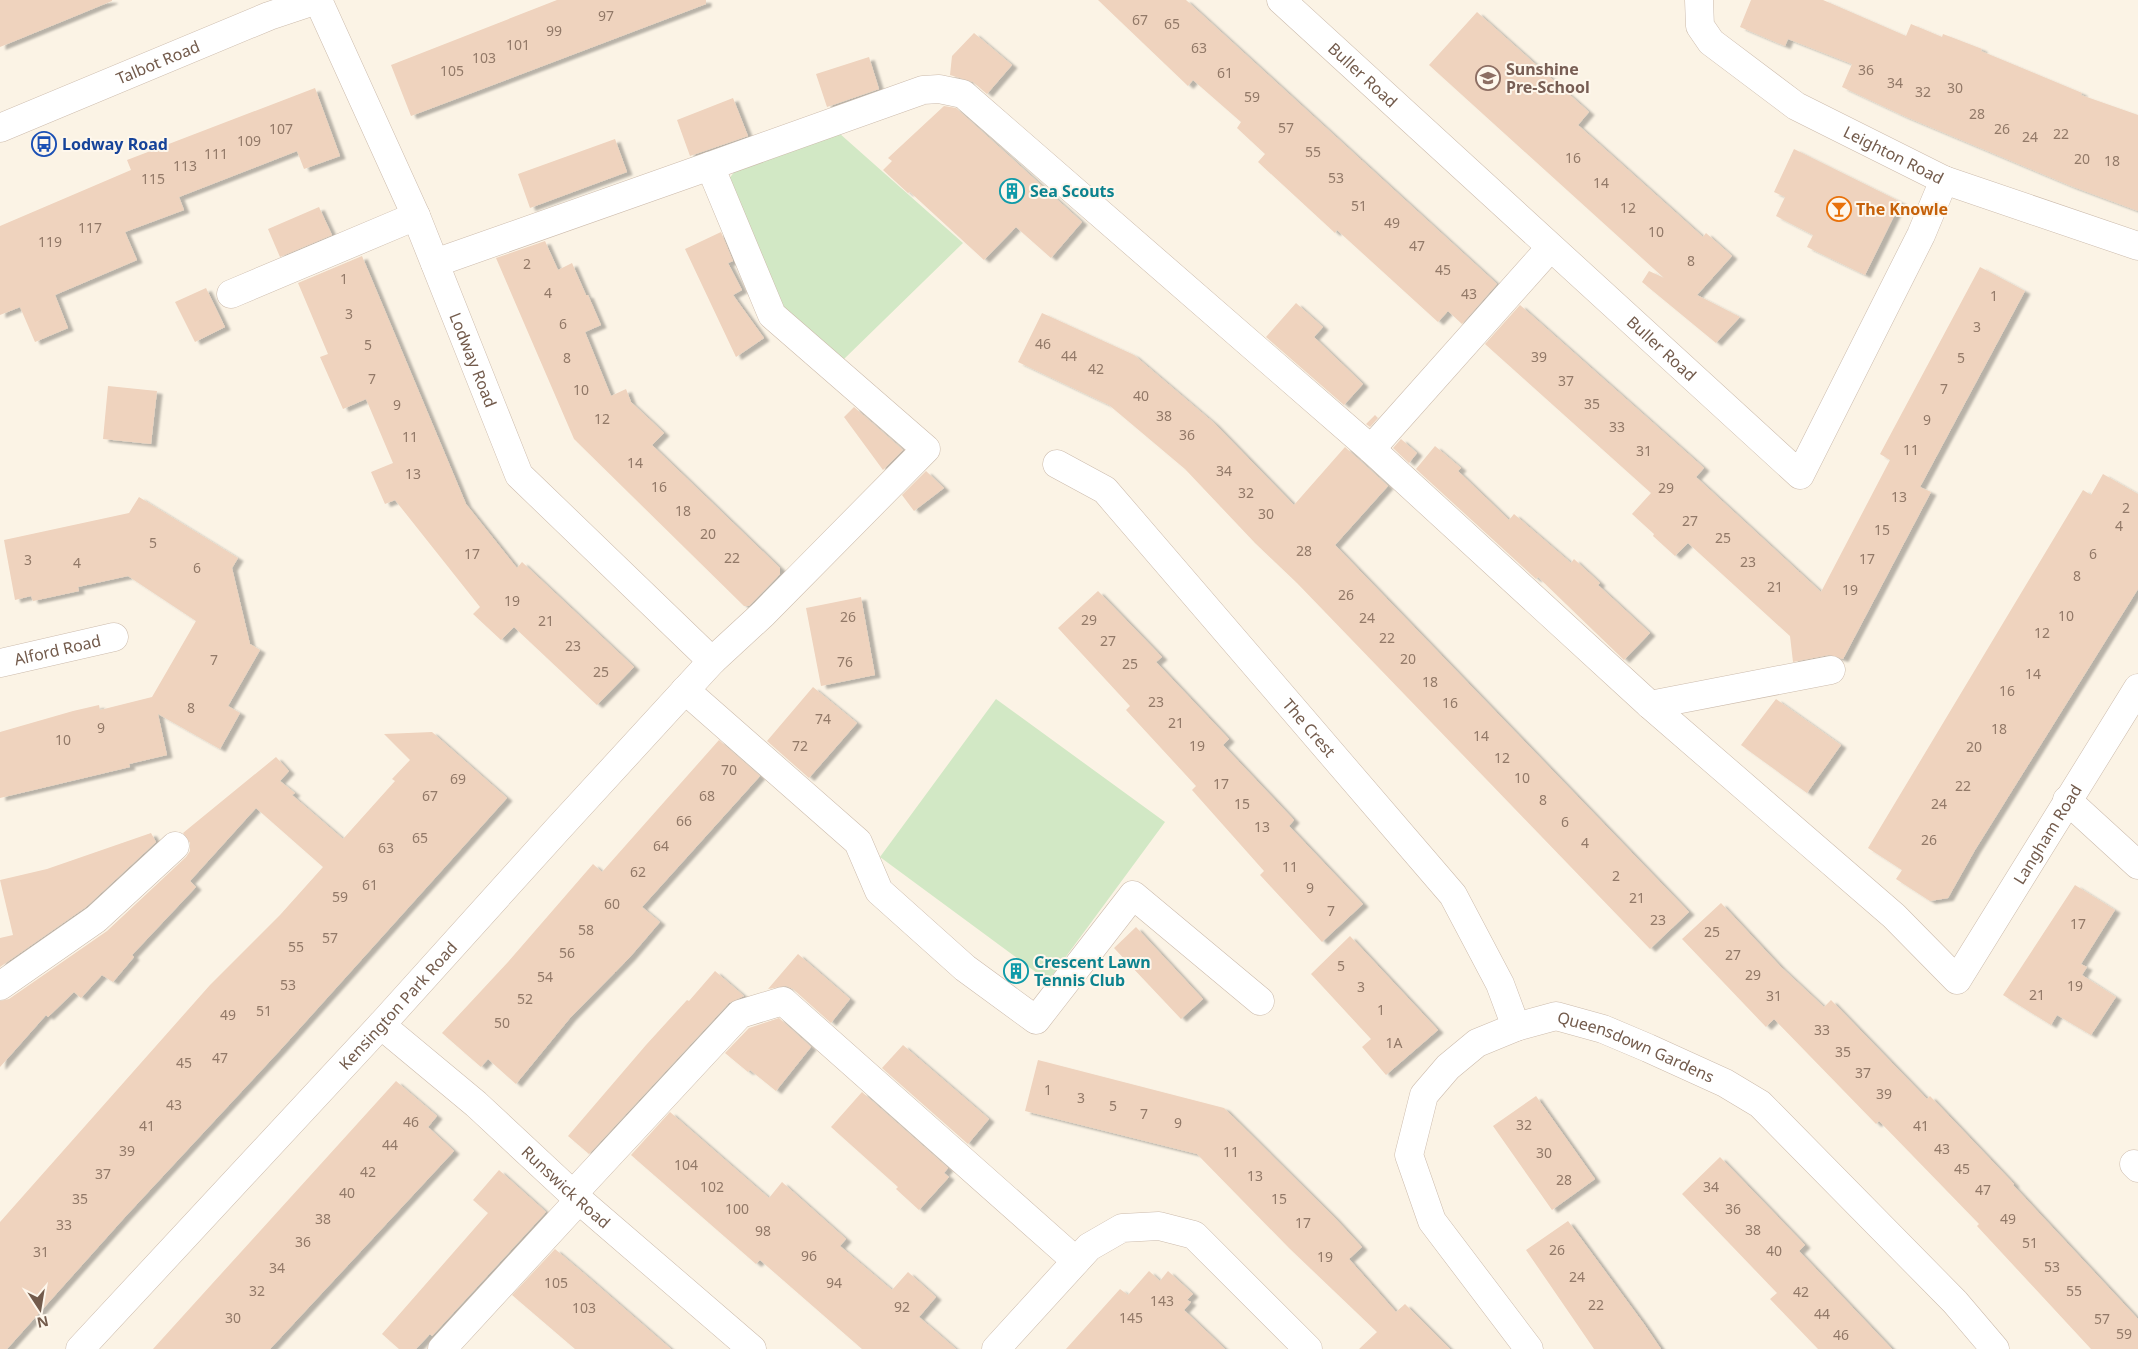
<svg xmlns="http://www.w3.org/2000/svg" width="2138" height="1349" viewBox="0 0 2138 1349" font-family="'Noto Sans',sans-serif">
  <defs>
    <filter id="shadow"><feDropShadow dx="5.5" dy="3" stdDeviation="1" flood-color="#0004"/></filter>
  </defs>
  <rect width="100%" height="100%" fill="#fbf3e5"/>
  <path fill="#d2e8c5" d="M839,133L963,243L843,360L780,306L728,180L735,171Z
    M996,699L1165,822L1048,981L880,857Z"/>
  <path fill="#efd3be" filter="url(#shadow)" d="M0,0H112V1L0,47Z
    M557,0H706V4L411,116L391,65Z
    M1098,0H1186L1497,284L1462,324L1448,311L1438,322L1337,230L1335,233L1258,162L1265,154L1237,128L1241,122L1193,80L1188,86Z
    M1751,0H1823L1906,36L1911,24L1942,37L1943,34L1982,49L1981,51L2082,93L2081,95L2138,115V211L2071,186L1904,116L1842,87L1852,64L1788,39L1785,46L1740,27Z
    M1477,12L1589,112L1578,125L1703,237L1706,233L1732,256L1697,295L1740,317L1716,343L1642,282L1649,271L1664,278L1429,65Z
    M974,33L1012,65L987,94L973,82L950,75L952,56Z
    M869,57L879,89L827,107L816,74Z
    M315,88L340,156L304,169L297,151L179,197L184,210L125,232L137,260L55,295L68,328L35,342L20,307L0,315V226L131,170L127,160Z
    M733,98L748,136L690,156L677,120Z
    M944,106L956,108L1082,222L1051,258L1016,227L984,260L910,192L908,193L883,170L892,161L888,158Z
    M615,139L627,172L530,208L518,174Z
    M1794,149L1901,202L1865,275L1807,247L1813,235L1776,216L1785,197L1774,192Z
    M319,207L332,235L280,257L268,229Z
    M721,232L733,261L728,263L742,290L733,295L764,338L736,357L685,249Z
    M545,241L558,270L572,263L586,295H588L601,325L585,332L611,396L626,389L631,402L664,433L652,445L780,568V574L749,606H744L574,439L496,258Z
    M362,256L466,504L517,568L522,562L634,667L597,705L514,627L501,640L473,614L480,607L395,500L385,504L371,472L393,463L366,399L343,409L320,357L328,354L298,283Z
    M1980,267L2025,291L1920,487L1931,492L1843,659L1829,655L1793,662L1790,636L1688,543L1675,556L1653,536L1654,534L1632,514L1651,493L1485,344L1520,305L1704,468L1696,477L1821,592L1890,460L1880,454Z
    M206,288L225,327L195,342L175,302Z
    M1296,303L1323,327L1314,337L1363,384L1344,405L1266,337Z
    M1042,313L1134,355L1214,423L1294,505L1345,447L1388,486L1335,545L1689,912L1650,949L1297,583L1255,543L1185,469L1109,405L1018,362Z
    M108,386L157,391L151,444L103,439Z
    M854,407L903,450L883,470L844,417Z
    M1375,415L1378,418L1370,427L1366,424Z
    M1401,439L1417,453L1409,463L1393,448Z
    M1435,446L1461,468L1458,471L1509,520L1514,514L1571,563L1574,559L1600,583L1598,585L1650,633L1624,660L1538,577L1536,579L1416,469Z
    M926,471L944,488L914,511L902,495Z
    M2103,474L2138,494V589L1975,850L1948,898L1930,901L1896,879L1902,870L1868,848L2083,490L2091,495Z
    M139,497L238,558L232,568L250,644L260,650L228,706L240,713L220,749L158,714L167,755L129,764L130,767L0,798V732L73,711L99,705L100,710L152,697L196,621L128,576L78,587L79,591L33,601L31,596L15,600L4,540L129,513Z
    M1098,591L1162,657L1156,662L1229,739L1223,745L1294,820L1289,826L1363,904L1322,942L1260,875L1264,871L1192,790L1196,786L1126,710L1130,706L1058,628Z
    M861,597L875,675L821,686L806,608Z
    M813,687L857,723L809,778L767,741Z
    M1776,699L1841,745L1807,793L1741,745Z
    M432,732L507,798L282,1048L125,1217L7,1349H0V1222L210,985L280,915L323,867L256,808L190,881L196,887L132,955L134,957L113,982L102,975L81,998L74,992L48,1017L46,1015L0,1067V1001L9,999L107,931L186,857L190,851V843L183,833L276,757L289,771L280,781L295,793L292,795L343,839L395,781L392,779L410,760L384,734Z
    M719,740L760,776L642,907L660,922L630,957L570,1018L516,1084L488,1059L481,1067L442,1033L508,962L593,864L602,872Z
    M151,833L156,842L86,907L0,967V938L13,935L0,880L47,869Z
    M2075,885L2115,910L2081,964L2087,967L2082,975L2116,997L2091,1035L2057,1015L2051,1025L2003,995Z
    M1721,903L1781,967L1824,1007L1831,1000L1927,1099L1930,1096L2014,1184L2013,1185L2138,1319V1349H2091L1977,1226L1979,1224L1879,1121L1876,1124L1774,1019L1766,1027L1682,939Z
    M1136,927L1203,999L1181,1019L1114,948Z
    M1350,936L1438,1030L1386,1075L1362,1047L1371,1039L1311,974Z
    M798,954L850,999L831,1023L793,989L786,986L768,989Z
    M715,971L744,996L729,1003L589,1154L568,1136L646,1045L687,1000L689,1001Z
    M779,1018L811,1047L776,1091L750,1070L748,1072L725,1053L749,1028Z
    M903,1045L989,1119L968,1144L882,1068Z
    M1038,1060L1224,1108L1334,1217L1362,1247L1349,1259L1396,1312L1405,1304L1450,1349H1359L1377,1332L1289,1248L1197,1154L1025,1111Z
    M396,1081L437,1116L428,1127L454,1151L270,1349H153Z
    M862,1092L948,1168L944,1173L949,1177L919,1210L896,1189L898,1187L831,1127Z
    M1536,1096L1595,1179L1552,1210L1493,1126Z
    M670,1112L769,1198L782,1182L846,1239L840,1246L892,1290L908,1272L936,1297L919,1317L956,1349H862L760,1260L756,1264L631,1155Z
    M1720,1157L1805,1245L1799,1251L1892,1349H1818L1770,1299L1777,1293L1682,1194Z
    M499,1170L546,1212L432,1336L430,1334L416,1349H399L382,1334L488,1213L473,1200Z
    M1568,1221L1644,1324L1661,1349H1594L1526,1250Z
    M555,1249L588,1277L671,1349H575L512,1295Z
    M1149,1271L1160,1281L1168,1271L1193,1294L1187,1300L1191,1302L1184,1310L1225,1349H1066L1120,1289L1128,1295Z"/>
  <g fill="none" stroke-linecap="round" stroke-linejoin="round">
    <defs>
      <g id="minor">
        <path id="s1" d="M318,0L416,216L519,475L712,661"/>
        <path id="s2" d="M1281,0L1800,475L1921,235L1944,180"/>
        <path id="s3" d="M1699,0L1700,26L1711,42L1796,106L1944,180L2138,246"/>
        <path id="s4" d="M0,128L269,16L317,0"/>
        <path id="s5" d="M710,166L923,90L939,89L963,94L1371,449L1650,705L1894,916L1957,980L2138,688"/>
        <path d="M231,294L416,216"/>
        <path d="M1371,449L1550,248"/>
        <path id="s6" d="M1057,464L1105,490L1453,895L1500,984L1516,1027"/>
        <path id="s7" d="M0,663L114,637"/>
        <path d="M685,690L858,842L879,891L965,968L1036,1020L1133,895L1260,1001"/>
        <path d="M1650,705L1831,670"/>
        <path d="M2067,800L2138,865"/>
        <path d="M0,986L96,919L175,846"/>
        <path id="s8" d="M381,1025L476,1104L579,1200L752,1349"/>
        <path d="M2134,1164L2138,1168"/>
        <path d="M573,1194L740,1014L783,1001L1076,1261"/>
        <path id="s9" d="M80,1349L381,1025L556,831L712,661L763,614L926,449L772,315L710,166L435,263"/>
        <path d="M442,1349L579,1200"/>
        <path d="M996,1349L1089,1247L1122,1228L1159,1226L1194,1235L1308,1349"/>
        <path id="s10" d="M1529,1349L1432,1221L1409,1155L1424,1095L1448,1067L1477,1043L1516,1027L1556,1016L1603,1029L1648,1048L1725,1083L1760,1104L1955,1302L1995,1349"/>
      </g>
    </defs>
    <use href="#minor" stroke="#ccbbac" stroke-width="29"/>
    <use href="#minor" stroke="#fff" stroke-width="28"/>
  </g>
  <defs>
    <symbol id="school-ring" viewBox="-11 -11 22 22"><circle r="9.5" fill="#fef7ec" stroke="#8d6e63" stroke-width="1.5"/><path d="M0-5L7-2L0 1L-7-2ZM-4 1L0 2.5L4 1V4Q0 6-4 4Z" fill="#8d6e63"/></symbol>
    <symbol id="bus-ring" viewBox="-11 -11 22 22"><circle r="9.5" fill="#fef7ec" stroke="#1a4fb4" stroke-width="1.5"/><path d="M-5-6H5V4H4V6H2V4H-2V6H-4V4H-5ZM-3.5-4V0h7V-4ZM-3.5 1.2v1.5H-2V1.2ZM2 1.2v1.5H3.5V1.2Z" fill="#1a4fb4"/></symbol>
    <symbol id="building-ring" viewBox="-11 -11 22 22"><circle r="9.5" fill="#fef7ec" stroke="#0f9aa8" stroke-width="1.5"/><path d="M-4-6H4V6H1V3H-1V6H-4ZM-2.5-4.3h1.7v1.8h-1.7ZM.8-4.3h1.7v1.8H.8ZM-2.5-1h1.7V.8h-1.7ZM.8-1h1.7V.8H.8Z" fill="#0f9aa8"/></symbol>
    <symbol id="bar-ring" viewBox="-11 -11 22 22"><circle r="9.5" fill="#fef7ec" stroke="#e8710a" stroke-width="1.5"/><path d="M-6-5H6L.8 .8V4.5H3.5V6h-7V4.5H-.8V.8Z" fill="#e8710a"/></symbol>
  </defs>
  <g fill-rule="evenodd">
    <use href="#school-ring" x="1474" y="64" width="28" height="28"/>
    <use href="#bus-ring" x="30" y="130" width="28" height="28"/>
    <use href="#building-ring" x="998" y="177" width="28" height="28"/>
    <use href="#bar-ring" x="1825" y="195" width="28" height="28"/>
    <use href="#building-ring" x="1002" y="957" width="28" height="28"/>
  </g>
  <g text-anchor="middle" stroke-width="4" stroke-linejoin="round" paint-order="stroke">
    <g font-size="14" fill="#927968">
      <text x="606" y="21">97</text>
      <text x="1140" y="25">67</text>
      <text x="1172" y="29">65</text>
      <text x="554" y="36">99</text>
      <text x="518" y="50">101</text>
      <text x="1199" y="53">63</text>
      <text x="484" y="63">103</text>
      <text x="1866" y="75">36</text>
      <text x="452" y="76">105</text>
      <text x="1225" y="78">61</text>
      <text x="1895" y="88">34</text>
      <text x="1955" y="93">30</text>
      <text x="1923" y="97">32</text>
      <text x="1252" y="102">59</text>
      <text x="1977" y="119">28</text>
      <text x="1286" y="133">57</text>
      <text x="281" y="134">107</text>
      <text x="2002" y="134">26</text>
      <text x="2061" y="139">22</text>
      <text x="2030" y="142">24</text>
      <text x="249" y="146">109</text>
      <text x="1313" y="157">55</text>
      <text x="216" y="159">111</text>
      <text x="1573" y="163">16</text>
      <text x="2082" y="164">20</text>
      <text x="2112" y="166">18</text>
      <text x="185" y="171">113</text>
      <text x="1336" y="183">53</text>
      <text x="153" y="184">115</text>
      <text x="1601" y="188">14</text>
      <text x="1359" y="211">51</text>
      <text x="1628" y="213">12</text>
      <text x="1392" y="228">49</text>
      <text x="90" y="233">117</text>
      <text x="1656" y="237">10</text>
      <text x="50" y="247">119</text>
      <text x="1417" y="251">47</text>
      <text x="1691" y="266">8</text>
      <text x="527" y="269">2</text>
      <text x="1443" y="275">45</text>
      <text x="344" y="284">1</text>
      <text x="548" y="298">4</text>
      <text x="1469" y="299">43</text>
      <text x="1994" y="301">1</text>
      <text x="349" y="319">3</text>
      <text x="563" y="329">6</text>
      <text x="1977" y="332">3</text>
      <text x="1043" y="349">46</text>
      <text x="368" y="350">5</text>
      <text x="1069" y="361">44</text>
      <text x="1539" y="362">39</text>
      <text x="567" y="363">8</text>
      <text x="1961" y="363">5</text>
      <text x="1096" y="374">42</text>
      <text x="372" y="384">7</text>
      <text x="1566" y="386">37</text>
      <text x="1944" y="394">7</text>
      <text x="581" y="395">10</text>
      <text x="1141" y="401">40</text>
      <text x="1592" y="409">35</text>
      <text x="397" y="410">9</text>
      <text x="1164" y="421">38</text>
      <text x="602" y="424">12</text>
      <text x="1927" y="425">9</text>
      <text x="1617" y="432">33</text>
      <text x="1187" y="440">36</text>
      <text x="410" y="442">11</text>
      <text x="1911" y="455">11</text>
      <text x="1644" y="456">31</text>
      <text x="635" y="468">14</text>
      <text x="1224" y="476">34</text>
      <text x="413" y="479">13</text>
      <text x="659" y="492">16</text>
      <text x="1666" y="493">29</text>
      <text x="1246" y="498">32</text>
      <text x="1899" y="502">13</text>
      <text x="2126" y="513">2</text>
      <text x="683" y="516">18</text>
      <text x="1266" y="519">30</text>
      <text x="1690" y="526">27</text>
      <text x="2119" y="531">4</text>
      <text x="1882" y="535">15</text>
      <text x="708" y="539">20</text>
      <text x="1723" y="543">25</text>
      <text x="153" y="548">5</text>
      <text x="1304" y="556">28</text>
      <text x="472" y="559">17</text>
      <text x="2093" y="559">6</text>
      <text x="732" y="563">22</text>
      <text x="1867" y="564">17</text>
      <text x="28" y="565">3</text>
      <text x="1748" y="567">23</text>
      <text x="77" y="568">4</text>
      <text x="197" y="573">6</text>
      <text x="2077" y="581">8</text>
      <text x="1775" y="592">21</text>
      <text x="1850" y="595">19</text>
      <text x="1346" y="600">26</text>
      <text x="512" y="606">19</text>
      <text x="2066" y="621">10</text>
      <text x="848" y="622">26</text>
      <text x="1367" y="623">24</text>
      <text x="1089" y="625">29</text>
      <text x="546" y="626">21</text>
      <text x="2042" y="638">12</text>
      <text x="1387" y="643">22</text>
      <text x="1108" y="646">27</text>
      <text x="573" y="651">23</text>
      <text x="1408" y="664">20</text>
      <text x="214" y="665">7</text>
      <text x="845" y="667">76</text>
      <text x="1130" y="669">25</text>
      <text x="601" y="677">25</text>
      <text x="2033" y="679">14</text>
      <text x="1430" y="687">18</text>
      <text x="2007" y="696">16</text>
      <text x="1156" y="707">23</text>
      <text x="1450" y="708">16</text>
      <text x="191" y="713">8</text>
      <text x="823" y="724">74</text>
      <text x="1176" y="728">21</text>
      <text x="101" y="733">9</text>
      <text x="1999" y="734">18</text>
      <text x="1481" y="741">14</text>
      <text x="63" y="745">10</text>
      <text x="800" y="751">72</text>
      <text x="1197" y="751">19</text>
      <text x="1974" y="752">20</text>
      <text x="1502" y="763">12</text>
      <text x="729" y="775">70</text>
      <text x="1522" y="783">10</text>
      <text x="458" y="784">69</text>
      <text x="1221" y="789">17</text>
      <text x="1963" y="791">22</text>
      <text x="430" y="801">67</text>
      <text x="707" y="801">68</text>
      <text x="1543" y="805">8</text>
      <text x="1242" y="809">15</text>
      <text x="1939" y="809">24</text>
      <text x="684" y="826">66</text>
      <text x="1565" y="827">6</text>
      <text x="1262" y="832">13</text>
      <text x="420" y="843">65</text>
      <text x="1929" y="845">26</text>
      <text x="1585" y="848">4</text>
      <text x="661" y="851">64</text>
      <text x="386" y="853">63</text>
      <text x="1290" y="872">11</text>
      <text x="638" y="877">62</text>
      <text x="1616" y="881">2</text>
      <text x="370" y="890">61</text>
      <text x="1310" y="893">9</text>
      <text x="340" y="902">59</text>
      <text x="1637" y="903">21</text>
      <text x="612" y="909">60</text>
      <text x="1331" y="916">7</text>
      <text x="1658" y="925">23</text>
      <text x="2078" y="929">17</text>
      <text x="586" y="935">58</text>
      <text x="1712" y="937">25</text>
      <text x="330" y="943">57</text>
      <text x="296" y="952">55</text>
      <text x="567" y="958">56</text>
      <text x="1733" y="960">27</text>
      <text x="1341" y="971">5</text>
      <text x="1753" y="980">29</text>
      <text x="545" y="982">54</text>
      <text x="288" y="990">53</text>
      <text x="2075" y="991">19</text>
      <text x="1361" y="992">3</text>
      <text x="2037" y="1000">21</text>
      <text x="1774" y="1001">31</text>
      <text x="525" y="1004">52</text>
      <text x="1381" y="1015">1</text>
      <text x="264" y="1016">51</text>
      <text x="228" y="1020">49</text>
      <text x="502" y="1028">50</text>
      <text x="1822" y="1035">33</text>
      <text x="1394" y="1048">1A</text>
      <text x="1843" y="1057">35</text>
      <text x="220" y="1063">47</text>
      <text x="184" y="1068">45</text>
      <text x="1863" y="1078">37</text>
      <text x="1048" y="1095">1</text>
      <text x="1884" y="1099">39</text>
      <text x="1081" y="1103">3</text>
      <text x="174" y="1110">43</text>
      <text x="1113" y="1111">5</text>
      <text x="1144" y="1119">7</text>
      <text x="411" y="1127">46</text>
      <text x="1178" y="1128">9</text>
      <text x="1524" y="1130">32</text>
      <text x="147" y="1131">41</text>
      <text x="1921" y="1131">41</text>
      <text x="390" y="1150">44</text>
      <text x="1942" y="1154">43</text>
      <text x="127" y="1156">39</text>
      <text x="1231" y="1157">11</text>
      <text x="1544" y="1158">30</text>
      <text x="686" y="1170">104</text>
      <text x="1962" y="1174">45</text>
      <text x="368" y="1177">42</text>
      <text x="103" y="1179">37</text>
      <text x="1255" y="1181">13</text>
      <text x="1564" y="1185">28</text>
      <text x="712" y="1192">102</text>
      <text x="1711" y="1192">34</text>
      <text x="1983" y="1195">47</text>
      <text x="347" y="1198">40</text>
      <text x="80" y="1204">35</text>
      <text x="1279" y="1204">15</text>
      <text x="737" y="1214">100</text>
      <text x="1733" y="1214">36</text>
      <text x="323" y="1224">38</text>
      <text x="2008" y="1224">49</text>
      <text x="1303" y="1228">17</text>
      <text x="64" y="1230">33</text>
      <text x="1753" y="1235">38</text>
      <text x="763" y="1236">98</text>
      <text x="303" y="1247">36</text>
      <text x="2030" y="1248">51</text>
      <text x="1557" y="1255">26</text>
      <text x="1774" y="1256">40</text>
      <text x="41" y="1257">31</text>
      <text x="809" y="1261">96</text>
      <text x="1325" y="1262">19</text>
      <text x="2052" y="1272">53</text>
      <text x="277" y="1273">34</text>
      <text x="1577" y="1282">24</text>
      <text x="556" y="1288">105</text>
      <text x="834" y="1288">94</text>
      <text x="257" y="1296">32</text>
      <text x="2074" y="1296">55</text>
      <text x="1801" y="1297">42</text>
      <text x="1162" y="1306">143</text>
      <text x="1596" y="1310">22</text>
      <text x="902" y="1312">92</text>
      <text x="584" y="1313">103</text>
      <text x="1822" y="1319">44</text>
      <text x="233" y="1323">30</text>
      <text x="1131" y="1323">145</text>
      <text x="2102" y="1324">57</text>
      <text x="2124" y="1339">59</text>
      <text x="1841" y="1340">46</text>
    </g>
    <g font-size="16" fill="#735b4c" stroke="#fef7ec">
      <text dy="6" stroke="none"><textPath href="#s4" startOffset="171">Talbot Road</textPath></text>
      <text dy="6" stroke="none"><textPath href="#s2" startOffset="111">Buller Road</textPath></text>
      <text dy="6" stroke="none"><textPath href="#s3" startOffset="261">Leighton Road</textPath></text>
      <text dy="6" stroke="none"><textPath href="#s2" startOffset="516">Buller Road</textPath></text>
      <text dy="6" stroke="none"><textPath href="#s1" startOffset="392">Lodway Road</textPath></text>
      <text dy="6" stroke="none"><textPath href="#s7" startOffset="59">Alford Road</textPath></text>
      <text dy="6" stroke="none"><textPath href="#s6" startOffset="368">The Crest</textPath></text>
      <text dy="6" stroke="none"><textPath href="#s5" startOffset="1770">Langham Road</textPath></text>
      <text dy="6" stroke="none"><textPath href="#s9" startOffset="468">Kensington Park Road</textPath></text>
      <text dy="6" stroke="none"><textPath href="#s10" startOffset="536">Queensdown Gardens</textPath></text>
      <text dy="6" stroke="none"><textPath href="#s8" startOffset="246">Runswick Road</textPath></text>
    </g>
    <g font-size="16" font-weight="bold" fill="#785e54" stroke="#fef7ec" text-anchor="start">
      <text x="1506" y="75">Sunshine<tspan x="1506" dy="18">Pre-School</tspan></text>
    </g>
    <g font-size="16" font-weight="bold" fill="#164399" stroke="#fef7ec" text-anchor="start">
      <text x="62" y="150">Lodway Road</text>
    </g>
    <g font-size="16" font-weight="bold" fill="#0d838f" stroke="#fef7ec" text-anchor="start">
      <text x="1030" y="197">Sea Scouts</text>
      <text x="1034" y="968">Crescent Lawn<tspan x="1034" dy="18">Tennis Club</tspan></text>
    </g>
    <g font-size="16" font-weight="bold" fill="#c56008" stroke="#fef7ec" text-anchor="start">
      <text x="1856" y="215">The Knowle</text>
    </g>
  </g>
  <g transform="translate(40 1309) rotate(168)" stroke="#fef7ec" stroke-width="4" paint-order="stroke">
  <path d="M0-4L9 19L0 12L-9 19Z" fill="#735b4c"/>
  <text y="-8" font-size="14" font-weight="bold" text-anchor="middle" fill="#735b4c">N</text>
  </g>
</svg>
